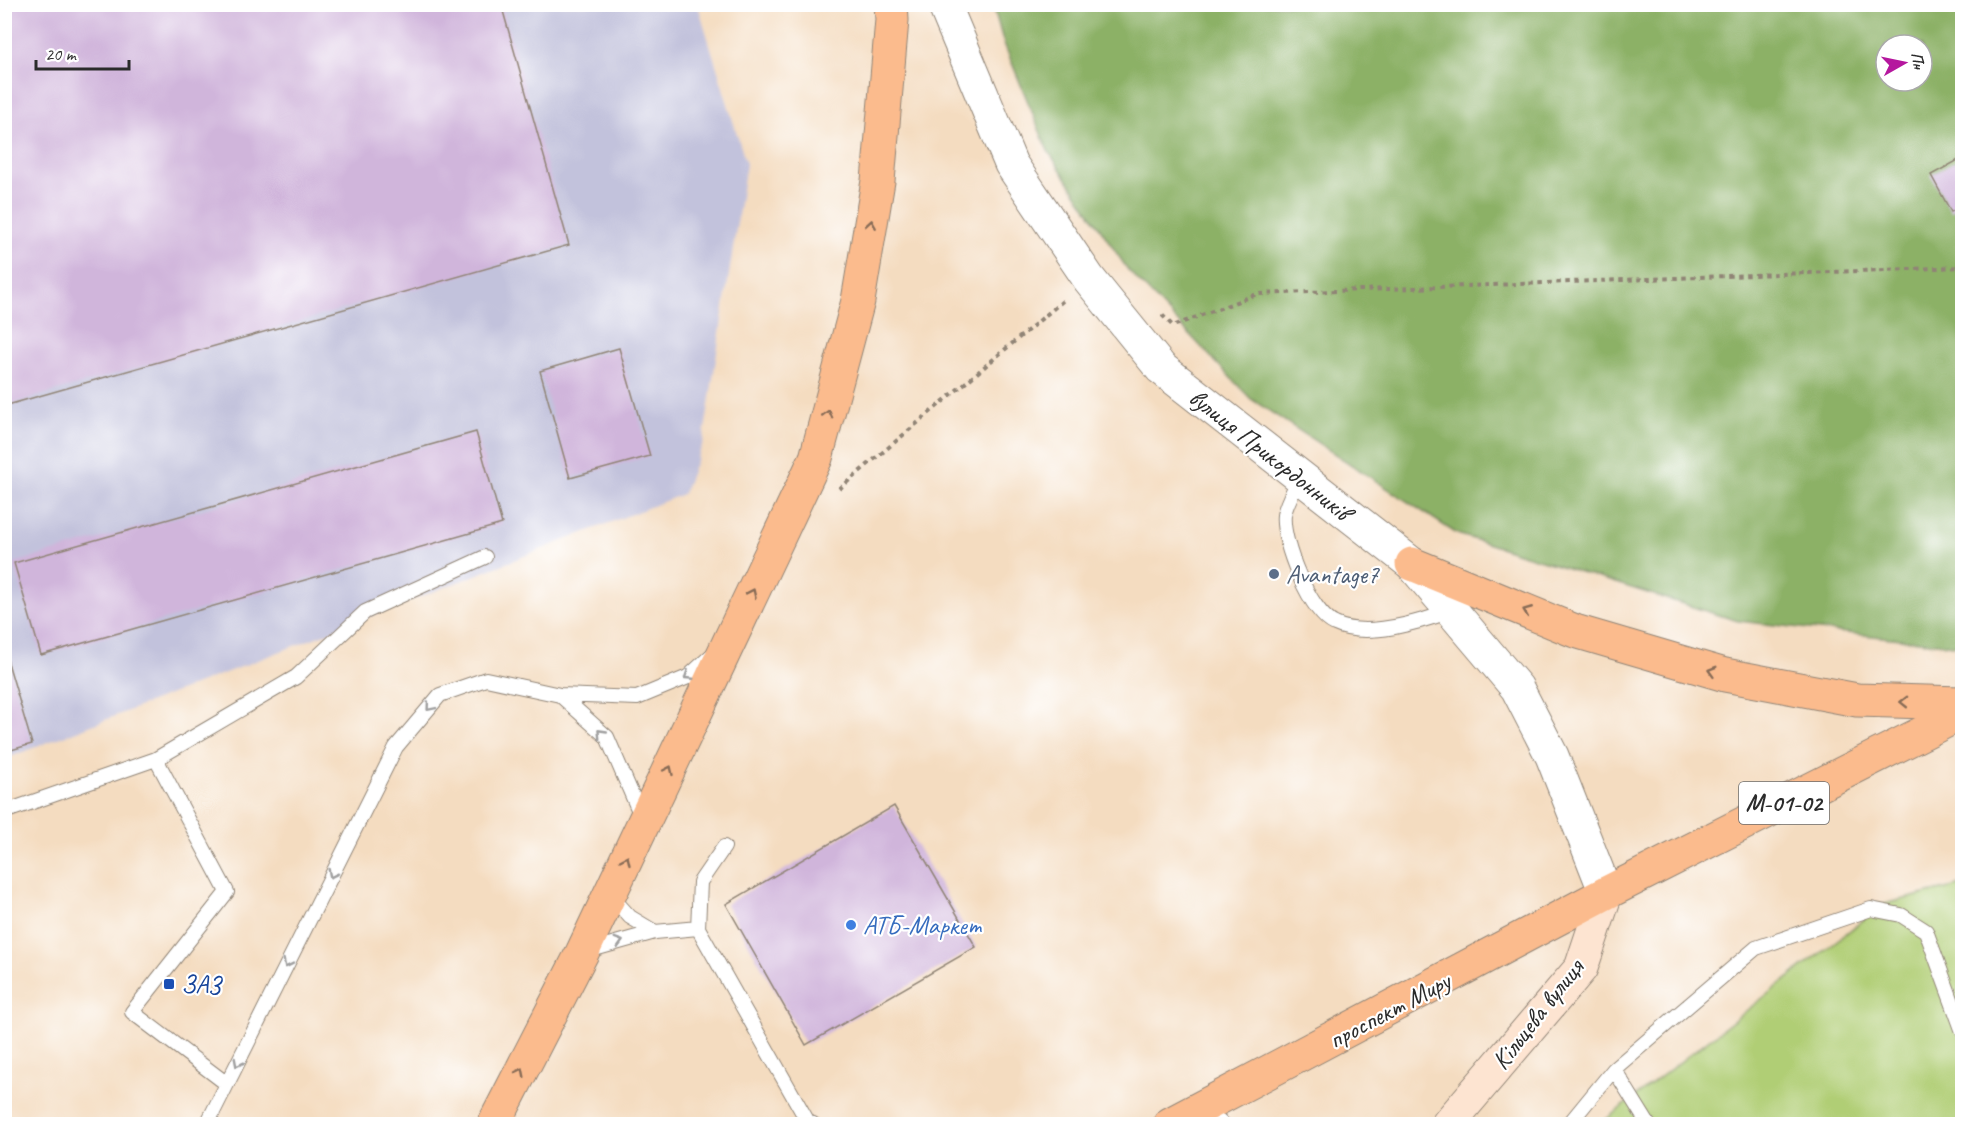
<svg xmlns="http://www.w3.org/2000/svg" width="1967" height="1129" viewBox="0 0 1967 1129" font-family="Caveat,sans-serif">
  <rect width="100%" height="100%" fill="#fff"/>
  <filter id="ink" filterUnits="userSpaceOnUse"><feTurbulence type="fractalNoise" baseFrequency=".0167" numOctaves="2"/><feDisplacementMap in="SourceGraphic" scale="12" xChannelSelector="R" yChannelSelector="G"/><feConvolveMatrix kernelMatrix="1 2 1 2 8 2 1 2 1" color-interpolation-filters="sRGB"/></filter>
  <filter id="wash" filterUnits="userSpaceOnUse"><feTurbulence type="fractalNoise" baseFrequency=".008" numOctaves="4" result="noise"/><feDisplacementMap in="SourceGraphic" scale="24" xChannelSelector="R" yChannelSelector="G"/><feGaussianBlur stdDeviation="1.35" result="paint"/><feColorMatrix in="noise" values="0 0 0 0 0 0 0 0 0 0 0 0 0 0 0 0 0 1.4 0 .05"/><feComposite in="paint" operator="in"/></filter>
  <g filter="url(#wash)">
    <rect width="100%" height="100%" fill="#f4dcc0"/>
    <path fill="#c2c2dc" d="M5,5H698L746,164L703,443L683,494L5,759Z"/>
    <path fill="#b0ce75" stroke="#6e7c50" stroke-width="1.5" d="M1962,885V1124H1600L1884,904Z"/>
    <path fill="#8cb166" stroke="#5c6e48" stroke-width="1.5" fill-rule="evenodd" d="M993,5H1962V646L1738,621L1457,534L1251,399L1128,270L1048,151L1003,41ZM1886,45H1922V81H1886Z"/>
    <g id="blocks">
      <path fill="#d0b5db" d="M4,4H501L569,245L4,406Z
        M1962,158V206L1951,212L1931,175Z
        M619,348L650,456L570,478L540,371Z
        M476,432L502,524L41,655L14,563Z
        M4,649L32,744L4,752Z
        M894,806L976,947L806,1045L726,904Z"/>
    </g>
  </g>
  <g filter="url(#ink)">
    <use href="#blocks" fill-opacity="0" stroke="#908476" stroke-width="1.5"/>
    <g fill="none" stroke-linecap="round" stroke-linejoin="round">
      <defs>
        <path id="service" d="M1300,477C1295,488 1286,503 1284,515C1281,541 1310,613 1335,624C1366,639 1420,622 1451,611
          M560,695L637,698L688,677L712,655
          M156,759L227,892L132,1012L227,1084
          M4,812L156,759L296,677L365,612L485,557
          M611,896L630,917L655,932
          M698,928L700,882L724,847
          M587,951L655,932L698,928L808,1122L813,1124
          M1205,1107L1223,1124
          M207,1124L396,747L440,695L486,679L560,695L607,737L642,818
          M1569,1124L1614,1069
          M1648,1124L1614,1069L1756,948L1871,909L1901,915L1926,931L1962,1029"/>
        <path id="tertiary" d="M944,4L1011,164L1089,279L1161,368L1412,564L1517,688L1552,756L1606,893"/>
        <path id="secondary" d="M1448,1124L1581,968L1606,893"/>
        <path id="primary" d="M1412,564L1575,631L1725,675L1857,700L1962,703
          M494,1124L582,953L816,458L858,301L878,181L892,20L891,4
          M1170,1124L1606,893L1962,713"/>
      </defs>
      <use href="#service" stroke="#908476" stroke-width="16"/>
      <use href="#tertiary" stroke="#908476" stroke-width="35"/>
      <use href="#secondary" stroke="#908476" stroke-width="35"/>
      <use href="#primary" stroke="#908476" stroke-width="35"/>
      <path stroke="#908476" stroke-width="4" stroke-dasharray="4.5 4.5" stroke-linecap="butt" d="M1162,315L1173,326L1257,294L1962,267
        M839,489L1065,299"/>
      <use href="#service" stroke="#fff" stroke-width="14"/>
      <use href="#tertiary" stroke="#fff" stroke-width="33"/>
      <use href="#secondary" stroke="#fde4d1" stroke-width="33"/>
      <use href="#primary" stroke="#fbbb8d" stroke-width="33"/>
    </g>
    <defs><path id="oneway-chevron" d="M-2-3.5L2.5 0L-2 3.5" fill="none" stroke-width="1.6" stroke-linecap="round" stroke-linejoin="round" transform="scale(1.5)"/></defs>
    <g stroke="#896c57">
      <use href="#oneway-chevron" transform="translate(871 224) rotate(-81)"/>
      <use href="#oneway-chevron" transform="translate(828 414) rotate(-75)"/>
      <use href="#oneway-chevron" transform="translate(752 593) rotate(-65)"/>
      <use href="#oneway-chevron" transform="translate(1527 611) rotate(-158)"/>
      <use href="#oneway-chevron" transform="translate(1712 671) rotate(-164)"/>
      <use href="#oneway-chevron" transform="translate(1904 702) rotate(-179)"/>
      <use href="#oneway-chevron" transform="translate(669 770) rotate(-65)"/>
      <use href="#oneway-chevron" transform="translate(626 860) rotate(-65)"/>
      <use href="#oneway-chevron" transform="translate(521 1072) rotate(-63)"/>
    </g>
    <g stroke="#a0a0a0">
      <use href="#oneway-chevron" transform="translate(688 676) rotate(147)"/>
      <use href="#oneway-chevron" transform="translate(430 707) rotate(130)"/>
      <use href="#oneway-chevron" transform="translate(601 733) rotate(-134)"/>
      <use href="#oneway-chevron" transform="translate(332 874) rotate(117)"/>
      <use href="#oneway-chevron" transform="translate(619 942) rotate(-16)"/>
      <use href="#oneway-chevron" transform="translate(287 964) rotate(116)"/>
      <use href="#oneway-chevron" transform="translate(238 1063) rotate(117)"/>
    </g>
  </g>
  <circle fill="#5c6f8a" stroke="#fff" stroke-width="2" cx="1274" cy="574" r="6"/>
  <circle fill="#3f7fe0" stroke="#fff" stroke-width="2" cx="851" cy="925" r="6"/>
  <rect fill="#1a4fb4" stroke="#fff" stroke-width="2" x="163" y="978" width="12" height="12" rx="3"/>
  <g text-anchor="middle" stroke-width="4.5" stroke-linejoin="round" paint-order="stroke">
    <rect fill="#fff" stroke="#6b6b6b" stroke-width="1.5" x="1739" y="782" width="90" height="42" rx="4.5"/>
    <g font-size="24" font-weight="bold" fill="#2b2b2b">
      <text x="1784" y="811">М-01-02</text>
    </g>
    <g font-size="26" fill="#2b2b2b" stroke="#fff">
      <text transform="translate(1270 454) rotate(38)" y="9">вулиця Прикордонників</text>
      <text transform="translate(1389 1010) rotate(-28)" y="9">проспект Миру</text>
      <text transform="translate(1537 1014) rotate(-52)" y="9">Кільцева вулиця</text>
    </g>
    <g font-size="26" fill="#4e5e75" stroke="#fff" text-anchor="start">
      <text x="1286" y="583">Avantage7</text>
    </g>
    <g font-size="26" fill="#366cbe" stroke="#fff" text-anchor="start">
      <text x="863" y="934">АТБ-Маркет</text>
    </g>
    <g font-size="26" fill="#164399" stroke="#fff" text-anchor="start">
      <text x="181" y="993">ЗАЗ</text>
    </g>
  </g>
  <rect width="1967" height="1129" fill="none" stroke="#fff" stroke-width="24"/>
  <g transform="translate(1904 63) rotate(81)"><circle r="28" fill="#ffffff" stroke="#aaaaaa" stroke-width="1.5"/>
  <path d="M0-4.5L10 22L0 15L-10 22Z" fill="#b5179e"/>
  <text y="-9" font-size="16" font-weight="bold" text-anchor="middle" fill="#2b2b2b">Пн</text>
  </g>
  <path d="M36 60v9h93v-9" fill="none" stroke="#2b2b2b" stroke-width="3"/>
  <text x="45" y="60" font-size="18" fill="#2b2b2b" stroke="#ffffff" stroke-width="4.5" paint-order="stroke">20 m</text>
</svg>
